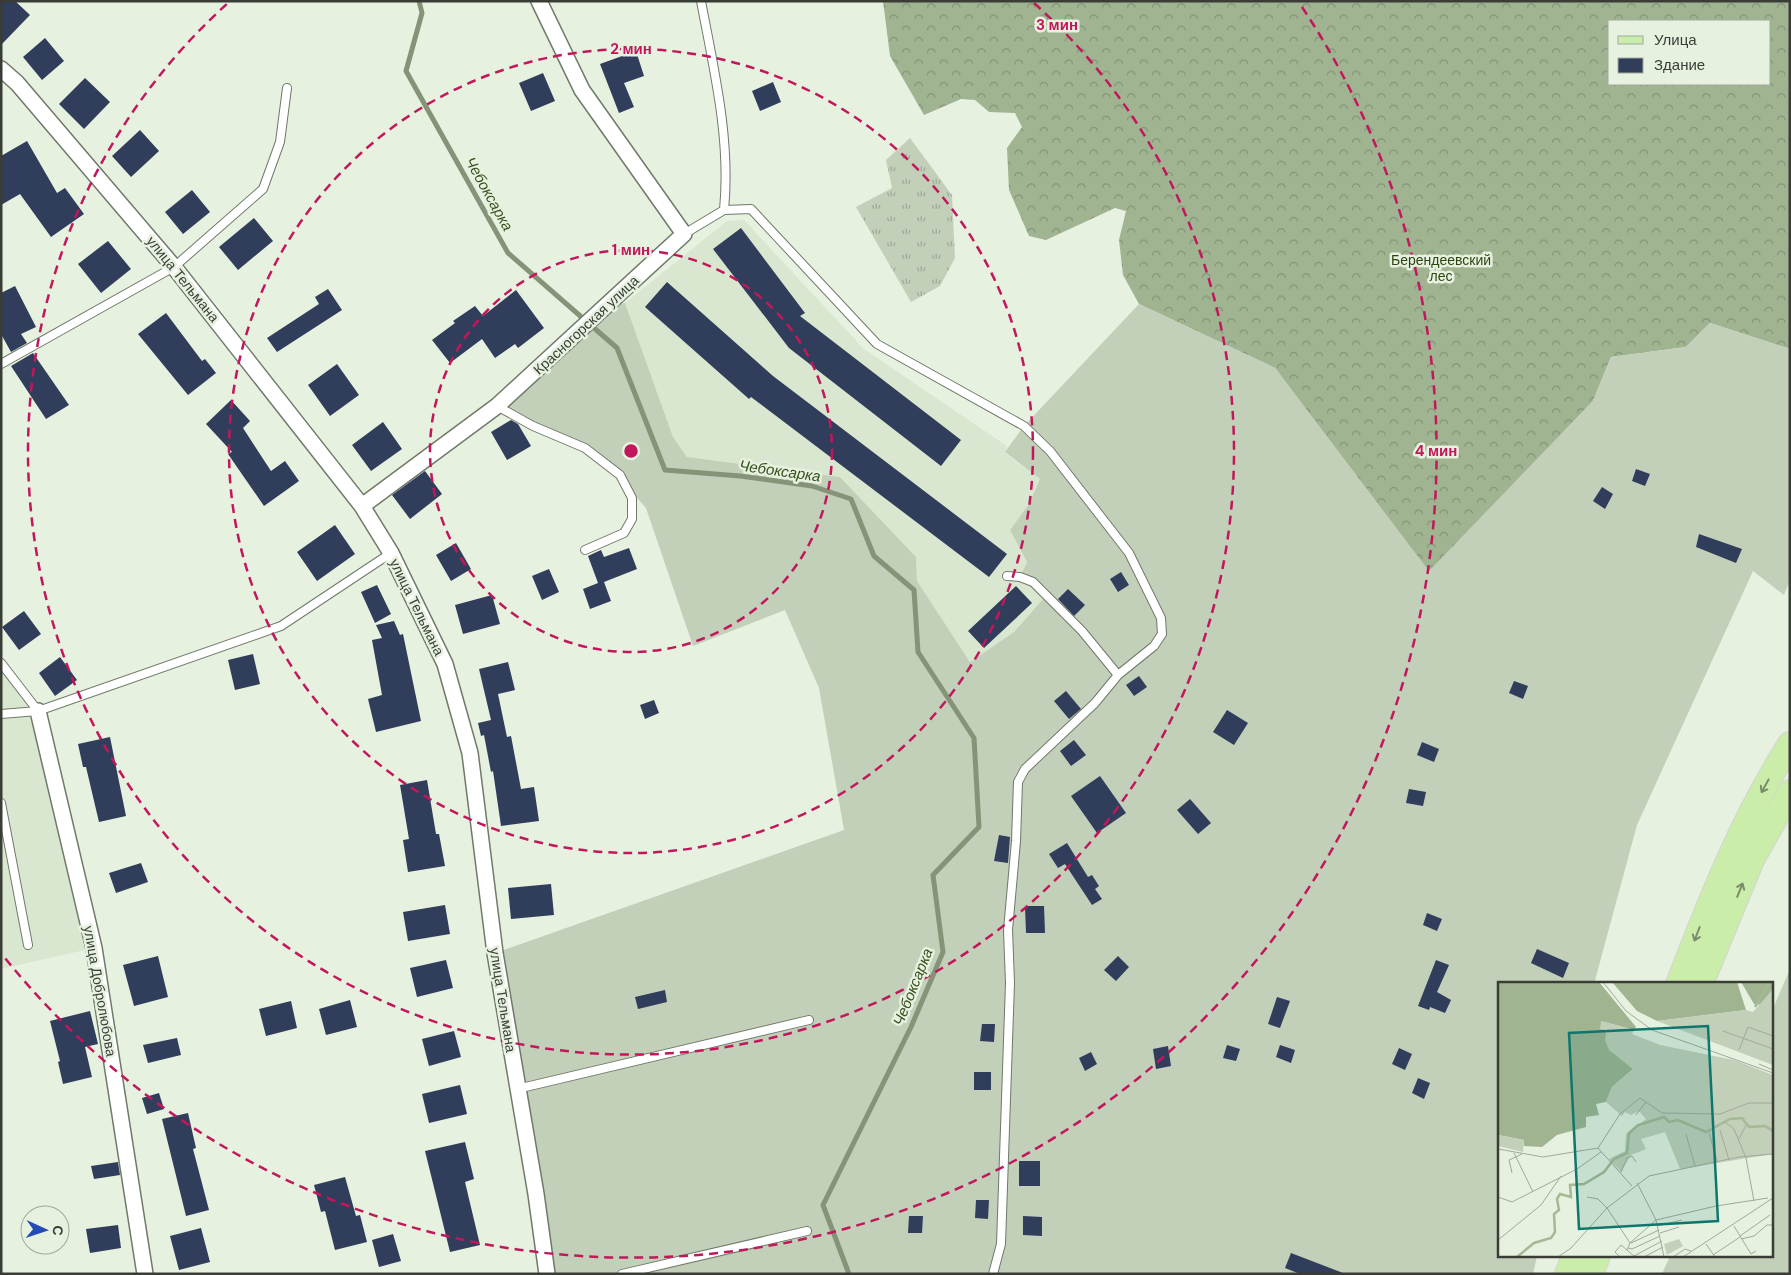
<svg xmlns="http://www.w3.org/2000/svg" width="1791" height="1275" viewBox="0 0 1791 1275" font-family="'DM Sans',sans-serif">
  <defs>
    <pattern id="grass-tufts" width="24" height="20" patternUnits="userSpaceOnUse" patternTransform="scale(1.25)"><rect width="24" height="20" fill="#c2cfb9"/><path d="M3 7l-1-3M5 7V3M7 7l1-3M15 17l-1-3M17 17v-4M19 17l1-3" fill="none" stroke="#9fa997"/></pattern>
    <pattern id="forest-crowns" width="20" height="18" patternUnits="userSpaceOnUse" patternTransform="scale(1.25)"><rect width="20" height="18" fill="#a0b491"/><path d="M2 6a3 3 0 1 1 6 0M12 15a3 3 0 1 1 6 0" fill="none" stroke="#839477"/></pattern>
  </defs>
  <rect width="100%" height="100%" fill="#e7f1e0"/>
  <path fill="#dae7d0" d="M744,220L864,349L1007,446L1005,453L1040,479L1029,504L1010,530L1027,562L1020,577L1043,599L1014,632L970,662L917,581L916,557L840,477L687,457L673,437L625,303L727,221Z
    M1,663L38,711L94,948L1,969Z"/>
  <path fill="url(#grass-tufts)" d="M910,138L952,195L955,258L940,286L911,302L856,207L892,188L886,160Z"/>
  <path fill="url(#forest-crowns)" fill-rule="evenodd" d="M883,1H1790V349L1710,323L1686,347L1611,357L1593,401L1429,572L1275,368L1139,304L1123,275L1119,240L1126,211L1115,208L1046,240L1029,236L1009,190L1007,148L1022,127L1015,113L989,112L975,100L961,99L924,115L890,56ZM1610,21H1770V84H1610Z"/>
  <path fill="#c2cfb9" d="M625,303L673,437L687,457L840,477L916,557L917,581L970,662L1014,632L1043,599L1020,577L1027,562L1010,530L1029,504L1040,479L1005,452L1024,426L1139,304L1275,368L1429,571L1593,401L1611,357L1686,347L1710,323L1790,349V580L1784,595L1753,571L1637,825L1594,984H1500V1256H1537L1533,1274H547L495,953L844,830L819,688L785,610L693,646L646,508L591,446L497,406L607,306Z
    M1790,969V1274H1662L1670,1256H1772V1011Z"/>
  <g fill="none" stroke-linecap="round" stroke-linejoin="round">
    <path stroke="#859478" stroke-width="5" d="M419,1L422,13L406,71L508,253L617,348L665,470L740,476L812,486L851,499L874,556L914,590L918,652L974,738L979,827L933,875L943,952L911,1027L823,1205L849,1274"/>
  </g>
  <path fill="#303d5b" d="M1,1H15L30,15L1,45Z
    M45,38L64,61L42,80L23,57Z
    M636,51L644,76L624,83L634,107L619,113L600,64Z
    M543,73L555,101L531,111L519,83Z
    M85,78L110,102L84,129L59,104Z
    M773,82L781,102L760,111L752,91Z
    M140,130L159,151L131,177L112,156Z
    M27,141L57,193L65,188L84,214L51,237L20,194L1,205V156Z
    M192,190L210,212L183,234L165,212Z
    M254,218L273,241L238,270L219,247Z
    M741,228L805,313L800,316L961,440L941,466L789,348L713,249Z
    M108,241L131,269L101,293L78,264Z
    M667,282L773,376L1007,554L989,577L751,397L749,399L645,307Z
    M15,286L36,327L21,334L27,343L11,352L1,334V293Z
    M328,289L342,310L277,352L267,338L319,304L315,297Z
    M516,290L544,328L518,348L515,344L495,358L482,339L450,363L432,340L455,323L453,321L475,306L483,316Z
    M166,313L202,361L205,359L216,373L188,395L138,334Z
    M33,353L69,405L46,419L11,366Z
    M337,364L359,395L330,416L308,385Z
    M231,400L250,421L243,428L271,471L285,461L299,481L264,506L228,454L232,452L206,424Z
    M511,420L518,424L531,446L507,460L491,432Z
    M383,422L402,449L371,471L352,445Z
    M1636,469L1650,474L1645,486L1632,481Z
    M425,471L442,494L410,519L392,495Z
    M1602,487L1613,494L1605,509L1593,501Z
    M335,525L355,554L317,581L297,552Z
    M1699,534L1742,549L1736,563L1696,547Z
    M456,543L471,569L451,581L436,555Z
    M629,548L637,569L604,582L611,601L590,609L583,589L598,583L588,556L601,550L604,557Z
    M549,569L559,592L542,600L532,576Z
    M1121,572L1129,585L1118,592L1110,579Z
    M377,585L391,614L375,623L361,592Z
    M1016,586L1032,603L984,648L968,631Z
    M1068,589L1085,605L1074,616L1058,599Z
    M492,595L500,624L463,634L455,605Z
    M24,611L41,634L19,650L2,627Z
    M394,621L400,635L403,634L421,721L376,732L368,699L382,695L372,640L382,638L376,625Z
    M253,654L260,684L235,690L228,660Z
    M60,657L77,680L55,696L39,673Z
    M508,662L515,690L498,694L507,737L511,736L521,789L534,787L539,821L501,826L493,771L491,772L484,735L481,736L478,723L491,720L479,669Z
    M1139,676L1147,687L1134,696L1126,685Z
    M1514,681L1528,686L1523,699L1509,693Z
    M1066,691L1081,709L1069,719L1054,701Z
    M654,700L659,713L645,719L640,705Z
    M1227,710L1248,723L1234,745L1213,732Z
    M110,737L126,816L99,822L86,767H83L78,744Z
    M1074,740L1086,755L1071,766L1060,751Z
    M1422,742L1439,749L1434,762L1417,755Z
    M1100,776L1126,813L1097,833L1071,796Z
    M427,780L436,834H439L445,866L408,872L403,840L409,839L400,785Z
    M1409,789L1426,792L1423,806L1406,803Z
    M1190,799L1211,823L1198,834L1177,810Z
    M999,835L1010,837L1008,863L994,861Z
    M1067,843L1088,877L1092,875L1099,886L1095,889L1102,899L1092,905L1065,864L1058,868L1049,854Z
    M141,863L148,882L116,893L109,873Z
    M551,884L554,915L511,919L508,888Z
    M445,905L450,934L408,941L403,912Z
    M1025,906H1044L1045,933H1026Z
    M1427,913L1442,919L1437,931L1423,925Z
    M1537,949L1569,963L1563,978L1531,963Z
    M158,956L168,997L134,1006L123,965Z
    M1118,956L1129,967L1116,981L1104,970Z
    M446,960L453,988L417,997L410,968Z
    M1436,960L1449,965L1437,992L1451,1000L1445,1013L1430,1007L1429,1010L1418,1006Z
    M665,990L667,1002L638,1009L635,997Z
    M1277,997L1290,1001L1280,1028L1268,1024Z
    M350,1000L357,1027L326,1035L319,1009Z
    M291,1001L297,1028L266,1036L259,1009Z
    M90,1011L98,1044L85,1047L92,1077L63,1084L58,1062L60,1061L50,1021Z
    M982,1024H995L994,1042L980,1041Z
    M454,1031L461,1057L429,1066L422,1039Z
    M177,1038L181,1055L148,1063L143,1045Z
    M1227,1045L1240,1049L1236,1061L1223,1058Z
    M1280,1045L1295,1050L1291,1063L1276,1057Z
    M1168,1046L1171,1066L1156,1069L1153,1049Z
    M1399,1048L1412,1054L1405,1070L1392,1064Z
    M1091,1052L1097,1064L1085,1071L1079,1058Z
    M974,1072H991V1090H974Z
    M1418,1078L1430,1083L1424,1099L1412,1093Z
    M460,1085L467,1114L429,1123L422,1094Z
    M159,1093L164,1109L147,1114L142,1098Z
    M188,1113L196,1148L193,1149L209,1210L186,1216L162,1119Z
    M465,1142L474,1179L465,1182L480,1245L450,1252L425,1151Z
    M1019,1161H1040V1186H1019Z
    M118,1162L120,1175L94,1179L91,1166Z
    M345,1177L356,1216L360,1215L367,1242L335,1250L325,1211L321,1212L314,1185Z
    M976,1200H989L988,1219L975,1218Z
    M909,1216H923L922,1233H908Z
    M1023,1216L1042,1217V1236L1023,1235Z
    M118,1225L121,1248L90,1253L86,1229Z
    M201,1228L210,1262L179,1270L170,1236Z
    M393,1234L401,1261L379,1267L372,1240Z
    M1291,1253L1343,1273V1274H1300L1285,1268Z"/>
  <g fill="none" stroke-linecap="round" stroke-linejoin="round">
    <defs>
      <path id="lane" d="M724,210L751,209L877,344L1024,426L1050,451L1129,553L1161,618L1162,634L1154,646L1118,675L1095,703L1025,769L1018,782L1016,841L1008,930L1010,983L1001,1244L993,1274
        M684,234L724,210C731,140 714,70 701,1
        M1,364L174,267L263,189L280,142L287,88
        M497,406L533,426L585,448L620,475L632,498V519L624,533L585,550
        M1007,576L1020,577L1033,582L1082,631L1118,675
        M1,663L38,711
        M1,714L38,711L281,626L391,553
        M1,803L28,945
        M517,1089L809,1020
        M622,1274L807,1231"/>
      <path id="street" d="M1,69L17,83L174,267L362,506L391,553L445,664L470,753L495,953L536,1194L547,1274
        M362,506L497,406L684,234L582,90L539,1
        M38,711L94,948L145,1274"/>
      <path id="primary" d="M1678,984C1710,901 1742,819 1790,744
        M1701,984L1752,860L1790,792
        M1567,1274L1574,1256
        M1591,1274L1598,1256"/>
    </defs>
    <use href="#lane" stroke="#70796a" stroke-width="10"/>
    <use href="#street" stroke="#70796a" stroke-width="18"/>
    <use href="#primary" stroke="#d3d4d3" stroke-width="26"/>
    <use href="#lane" stroke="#fff" stroke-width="8"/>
    <use href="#street" stroke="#fff" stroke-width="15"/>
    <use href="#primary" stroke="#caedaa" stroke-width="24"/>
  </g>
  <defs><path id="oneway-shaft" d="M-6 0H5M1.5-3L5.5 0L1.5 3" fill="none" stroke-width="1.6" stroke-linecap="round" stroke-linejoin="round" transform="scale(1.25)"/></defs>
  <g stroke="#7a8c6a">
    <use href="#oneway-shaft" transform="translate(1765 786) rotate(119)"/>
    <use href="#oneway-shaft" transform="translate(1740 890) rotate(-68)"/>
    <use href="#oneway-shaft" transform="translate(1697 934) rotate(111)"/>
  </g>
  <g fill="none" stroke="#c2185b" stroke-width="2.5" stroke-dasharray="9 6">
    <circle cx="631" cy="451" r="201"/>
    <circle cx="631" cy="451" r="402"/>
    <path d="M1034 3A603 603 0 1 1 228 3"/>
    <path d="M1302 7A805 805 0 0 1 5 958"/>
  </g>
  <g text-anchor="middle" stroke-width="5" stroke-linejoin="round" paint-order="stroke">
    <g font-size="14" fill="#2c4611" stroke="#e7f1e0">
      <text x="1441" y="265">Берендеевский<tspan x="1441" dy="16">лес</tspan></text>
    </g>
    <g font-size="14" fill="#393d36" stroke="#e7f1e0">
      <text transform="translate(183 279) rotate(51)" y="5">улица Тельмана</text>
      <text transform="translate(586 325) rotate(-43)" y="5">Красногорская улица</text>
      <text transform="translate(417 607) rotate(64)" y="5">улица Тельмана</text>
      <text transform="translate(100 991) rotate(80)" y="5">улица Добролюбова</text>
      <text transform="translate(503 1000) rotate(81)" y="5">улица Тельмана</text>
    </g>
    <g font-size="15" font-style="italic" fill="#36511c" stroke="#e7f1e0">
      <text transform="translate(489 194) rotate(61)" y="5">Чебоксарка</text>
      <text transform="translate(780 471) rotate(8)" y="5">Чебоксарка</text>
      <text transform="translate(913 987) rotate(-68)" y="5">Чебоксарка</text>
    </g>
  </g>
  <g transform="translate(1498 982)">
    <rect width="275" height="275" fill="#e7f1e0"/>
    <path d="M0,0H101L138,45L136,48L103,39L116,70L135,87L114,105L108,120L98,122L101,133L88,135V145L59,153L44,165L26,164V158L0,153ZM114,0H239L248,28L159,39L139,29ZM243,0H275V7L264,23L256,22Z" fill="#a0b491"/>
    <path d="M181,257L185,264L169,273L166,262Z" fill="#c2cfb9"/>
    <path d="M275,7V83L159,39L248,28L255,30ZM103,39L136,48L134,52L162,63L236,78L275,93V172L182,187L167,150L143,157L148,167L133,173L123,190L111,177L127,169L128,152L148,137L141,129L133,133L127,130L124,134L108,120L114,105L135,87L111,68L107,58L109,48L102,47ZM0,153L26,158L25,170L0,164Z" fill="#c2cfb9"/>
    <path fill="none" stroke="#a5b995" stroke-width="2.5" d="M257,25L272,0M19,275L36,261L53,256L57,250L56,232L61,228L59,217L62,212L73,215L72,203L86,202L106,190L116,177L129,171L131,151L140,143L166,135L171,140L180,138L208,150L232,137L244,136L251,145L267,144L275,149"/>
    <path fill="none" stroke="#a1a99c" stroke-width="1" d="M105,0L128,29L154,48L275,91M225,49L275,67M241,68L250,45L275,54M261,82L275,88M138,133L148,120M227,140L236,147L248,176L256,219M222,148L231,178M211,151L219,179M188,152L197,184M241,157L248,143M100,166L122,132L142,116L164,131L222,132L251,121H275M0,167L45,175L100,166L134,204M16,171L35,210M123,190L129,176L134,174L138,180M14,191L11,178L24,172M139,201L158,238L166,275M0,215L14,220L79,187L103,170M89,215L100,217L109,226L132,261M159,244L184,238M236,244L253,272L258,269M162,251L181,245M242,254L272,233M243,257L256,254L269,243H275M0,258L43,223L63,194M133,261L161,248M208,262L217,275M130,266L134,267L162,254M215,273L242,255M136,274L164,259M60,275L73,266L109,226L151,194L241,175L275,172M122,275L117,270L123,263L129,268M137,275L129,268L132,261L158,238L218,224L270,216M146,275L165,265M175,275L187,267L193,269M185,275L275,216"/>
    <path fill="#0f766e" fill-opacity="0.15" stroke="#0f766e" stroke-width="2.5" d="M210,44L220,239L81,247L71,51Z"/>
    <rect width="275" height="275" fill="none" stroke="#393d36" stroke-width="2.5"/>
  </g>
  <circle cx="631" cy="451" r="8" fill="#c2185b" stroke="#e7f1e0" stroke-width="2.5"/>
  <g font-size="15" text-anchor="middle" font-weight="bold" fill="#c2185b" stroke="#e7f1e0" stroke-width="5" stroke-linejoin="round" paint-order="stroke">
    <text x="1057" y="30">3 мин</text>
    <text x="631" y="54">2 мин</text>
    <text x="631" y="255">1 мин</text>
    <text x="1436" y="456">4 мин</text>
  </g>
  <rect width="1791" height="1275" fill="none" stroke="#393d36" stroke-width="5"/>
  <rect x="1608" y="20" width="162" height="65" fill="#e7f1e0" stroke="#a1a99c"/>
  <rect x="1618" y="36" width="25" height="8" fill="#caedaa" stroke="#a1a99c"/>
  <text x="1654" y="45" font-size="15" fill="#393d36">Улица</text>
  <rect x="1618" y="58" width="25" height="15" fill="#303d5b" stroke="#a1a99c"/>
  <text x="1654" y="70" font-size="15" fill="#393d36">Здание</text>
  <g transform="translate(45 1230) rotate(93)"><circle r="24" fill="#e7f1e0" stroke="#a1a99c"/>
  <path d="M0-4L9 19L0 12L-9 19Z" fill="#254ab8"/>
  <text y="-8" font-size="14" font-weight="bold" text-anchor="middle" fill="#393d36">С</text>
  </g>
</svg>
